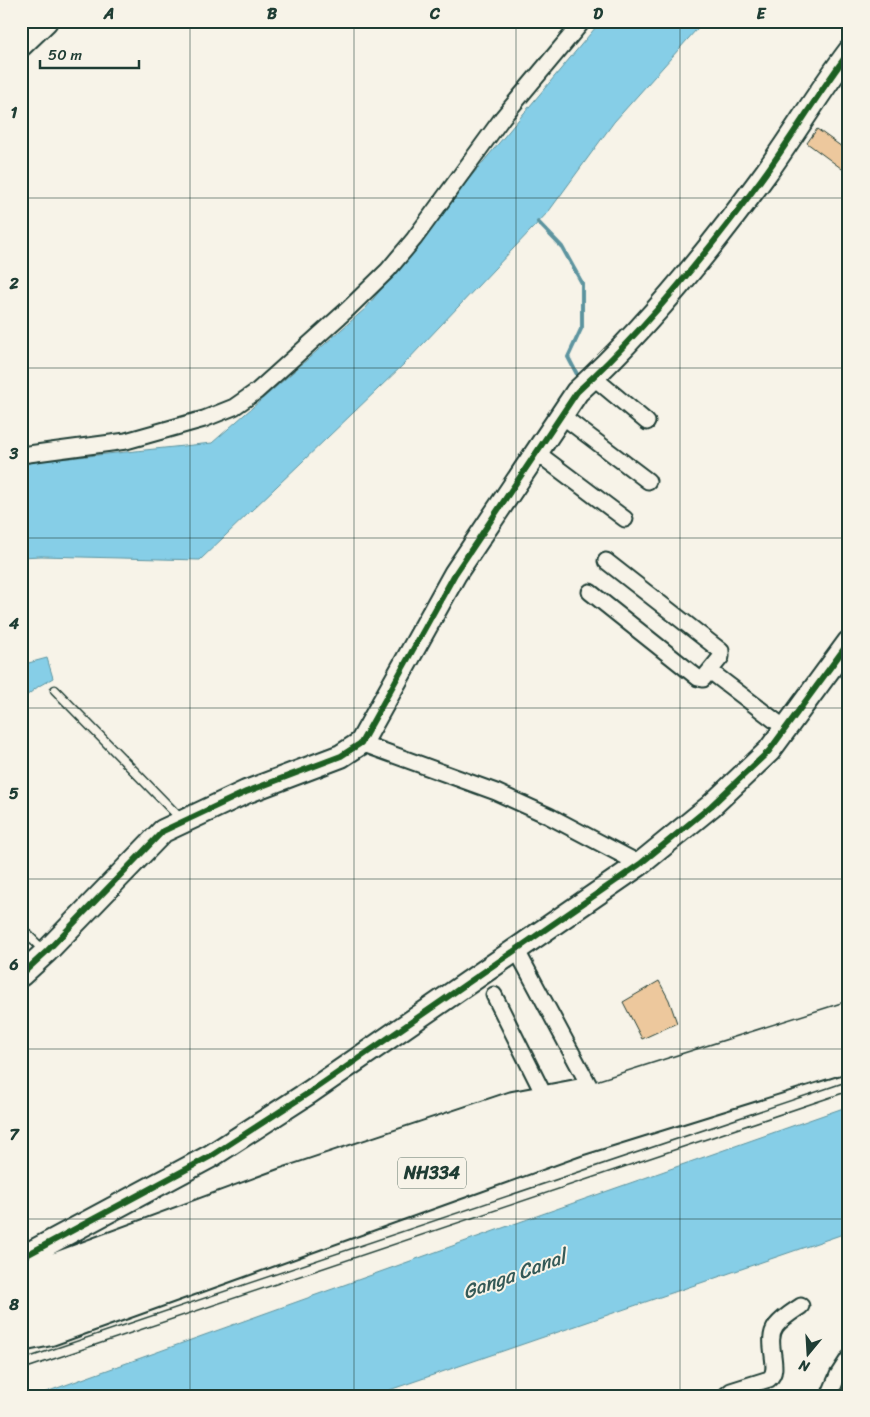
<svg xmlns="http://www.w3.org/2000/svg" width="870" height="1417" viewBox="0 0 870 1417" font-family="Sriracha,sans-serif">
  <rect width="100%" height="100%" fill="#f7f3e8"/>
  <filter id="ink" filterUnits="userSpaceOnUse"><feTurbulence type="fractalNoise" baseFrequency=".02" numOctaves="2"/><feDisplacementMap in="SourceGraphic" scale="10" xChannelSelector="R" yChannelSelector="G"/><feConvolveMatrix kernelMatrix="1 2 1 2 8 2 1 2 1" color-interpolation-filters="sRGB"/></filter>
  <g filter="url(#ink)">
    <path fill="#86cee7" stroke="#5d949f" d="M601,21H704L614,122L549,211L404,364L200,560L41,556L21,557V463L212,443L366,308L468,180Z
      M47,658L53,678L39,686L21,700V665Z
      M849,1106V1232L372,1396H35L494,1231Z"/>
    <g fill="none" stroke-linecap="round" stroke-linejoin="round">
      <path stroke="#5d949f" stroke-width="4" d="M538,222L562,247L582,283V327L568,357L580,380"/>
    </g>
    <path fill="#edc89d" stroke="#1f3d34" d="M817,129L849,152V174L807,143Z
      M659,981L669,1000L677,1023L642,1039L623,1002Z"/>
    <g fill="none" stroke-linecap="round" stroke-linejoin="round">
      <defs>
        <path id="lane" d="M55,690L182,820
          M21,928L44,951
          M21,1365L849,1086"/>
        <path id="street" d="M593,377L647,422
          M561,415L648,481
          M536,452L625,519
          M21,455L126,441L204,419L234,407L257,391L348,309L388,270L414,239L503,117L583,21
          M590,592L698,678L703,679L721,657V651L606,561
          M710,671L786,729
          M361,743L496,792L549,816L640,864
          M516,949L591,1089
          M494,995L545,1097
          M725,1396L731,1391L769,1379C782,1369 764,1342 776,1326C782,1318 792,1312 801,1306
          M829,1396L838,1375L849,1358"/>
        <path id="secondary" d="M21,45L46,21
          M21,975L46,952L163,831L246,792L341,756L361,743L455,574L577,392C646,329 708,252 763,177C793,136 818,93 849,52
          M21,1258L211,1156L310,1092L640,864L711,806L769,751L849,642
          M21,1277L283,1180L513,1103L582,1090
          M21,1340L51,1334L579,1144L849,1060"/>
        <path id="highway" d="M21,1297L58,1286L238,1220L331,1185L462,1139L849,1016
          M21,1322L171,1268L344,1203L521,1143L849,1039"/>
      </defs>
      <use href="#lane" stroke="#1f3d34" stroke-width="11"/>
      <use href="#street" stroke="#1f3d34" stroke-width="19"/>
      <use href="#secondary" stroke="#1f3d34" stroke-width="26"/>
      <use href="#highway" stroke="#1f3d34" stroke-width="31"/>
      <use href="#lane" stroke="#f7f3e8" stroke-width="8"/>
      <use href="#street" stroke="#f7f3e8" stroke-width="15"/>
      <use href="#secondary" stroke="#f7f3e8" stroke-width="22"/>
      <use href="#highway" stroke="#f7f3e8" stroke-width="28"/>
      <defs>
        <path id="cycleway" d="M21,975L46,952L163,831L246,792L341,756L361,743L455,574L577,392C646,329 708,252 763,177C793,136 818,93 849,52
          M21,1258L211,1156L310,1092L640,864L711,806L769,751L849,642"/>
      </defs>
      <use href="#cycleway" stroke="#f7f3e8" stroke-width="9"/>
      <use href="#cycleway" stroke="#1b5e20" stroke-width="6"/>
    </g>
  </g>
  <path fill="none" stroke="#1f3d34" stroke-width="1" stroke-opacity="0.55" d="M190,21V1396M354,21V1396M516,21V1396M680,21V1396M21,198H849M21,368H849M21,538H849M21,708H849M21,879H849M21,1049H849M21,1219H849"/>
  <g text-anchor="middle" stroke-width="4" stroke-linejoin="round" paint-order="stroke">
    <rect fill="#f7f3e8" stroke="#60746a" stroke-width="1" x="398" y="1157.5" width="68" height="31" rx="4"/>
    <g font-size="18" font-weight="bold" fill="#1f3d34">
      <text x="432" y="1179">NH334</text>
    </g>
    <g font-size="20" font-style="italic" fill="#345a58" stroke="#f7f3e8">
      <text transform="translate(514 1274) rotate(-20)" y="7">Ganga Canal</text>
    </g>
  </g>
  <rect width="870" height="1417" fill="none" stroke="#f7f3e8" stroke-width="55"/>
  <g transform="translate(808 1354) rotate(198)" stroke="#f7f3e8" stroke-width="4" paint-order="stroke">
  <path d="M0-4L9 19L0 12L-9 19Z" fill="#1f3d34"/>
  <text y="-8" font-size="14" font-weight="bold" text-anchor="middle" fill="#1f3d34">N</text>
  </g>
  <path d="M40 60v8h99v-8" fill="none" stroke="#1f3d34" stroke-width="2.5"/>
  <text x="48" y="60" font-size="15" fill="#1f3d34" stroke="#f7f3e8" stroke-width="4" paint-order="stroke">50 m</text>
  <rect x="28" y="28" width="814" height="1362" fill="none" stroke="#1f3d34" stroke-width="2"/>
  <g font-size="16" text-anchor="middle" font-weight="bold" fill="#1f3d34">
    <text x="109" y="19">A</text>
    <text x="272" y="19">B</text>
    <text x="435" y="19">C</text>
    <text x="598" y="19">D</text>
    <text x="761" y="19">E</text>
    <text x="14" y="118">1</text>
    <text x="14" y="289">2</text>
    <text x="14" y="459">3</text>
    <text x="14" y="629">4</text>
    <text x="14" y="799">5</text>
    <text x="14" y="970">6</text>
    <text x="14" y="1140">7</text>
    <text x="14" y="1310">8</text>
  </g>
</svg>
